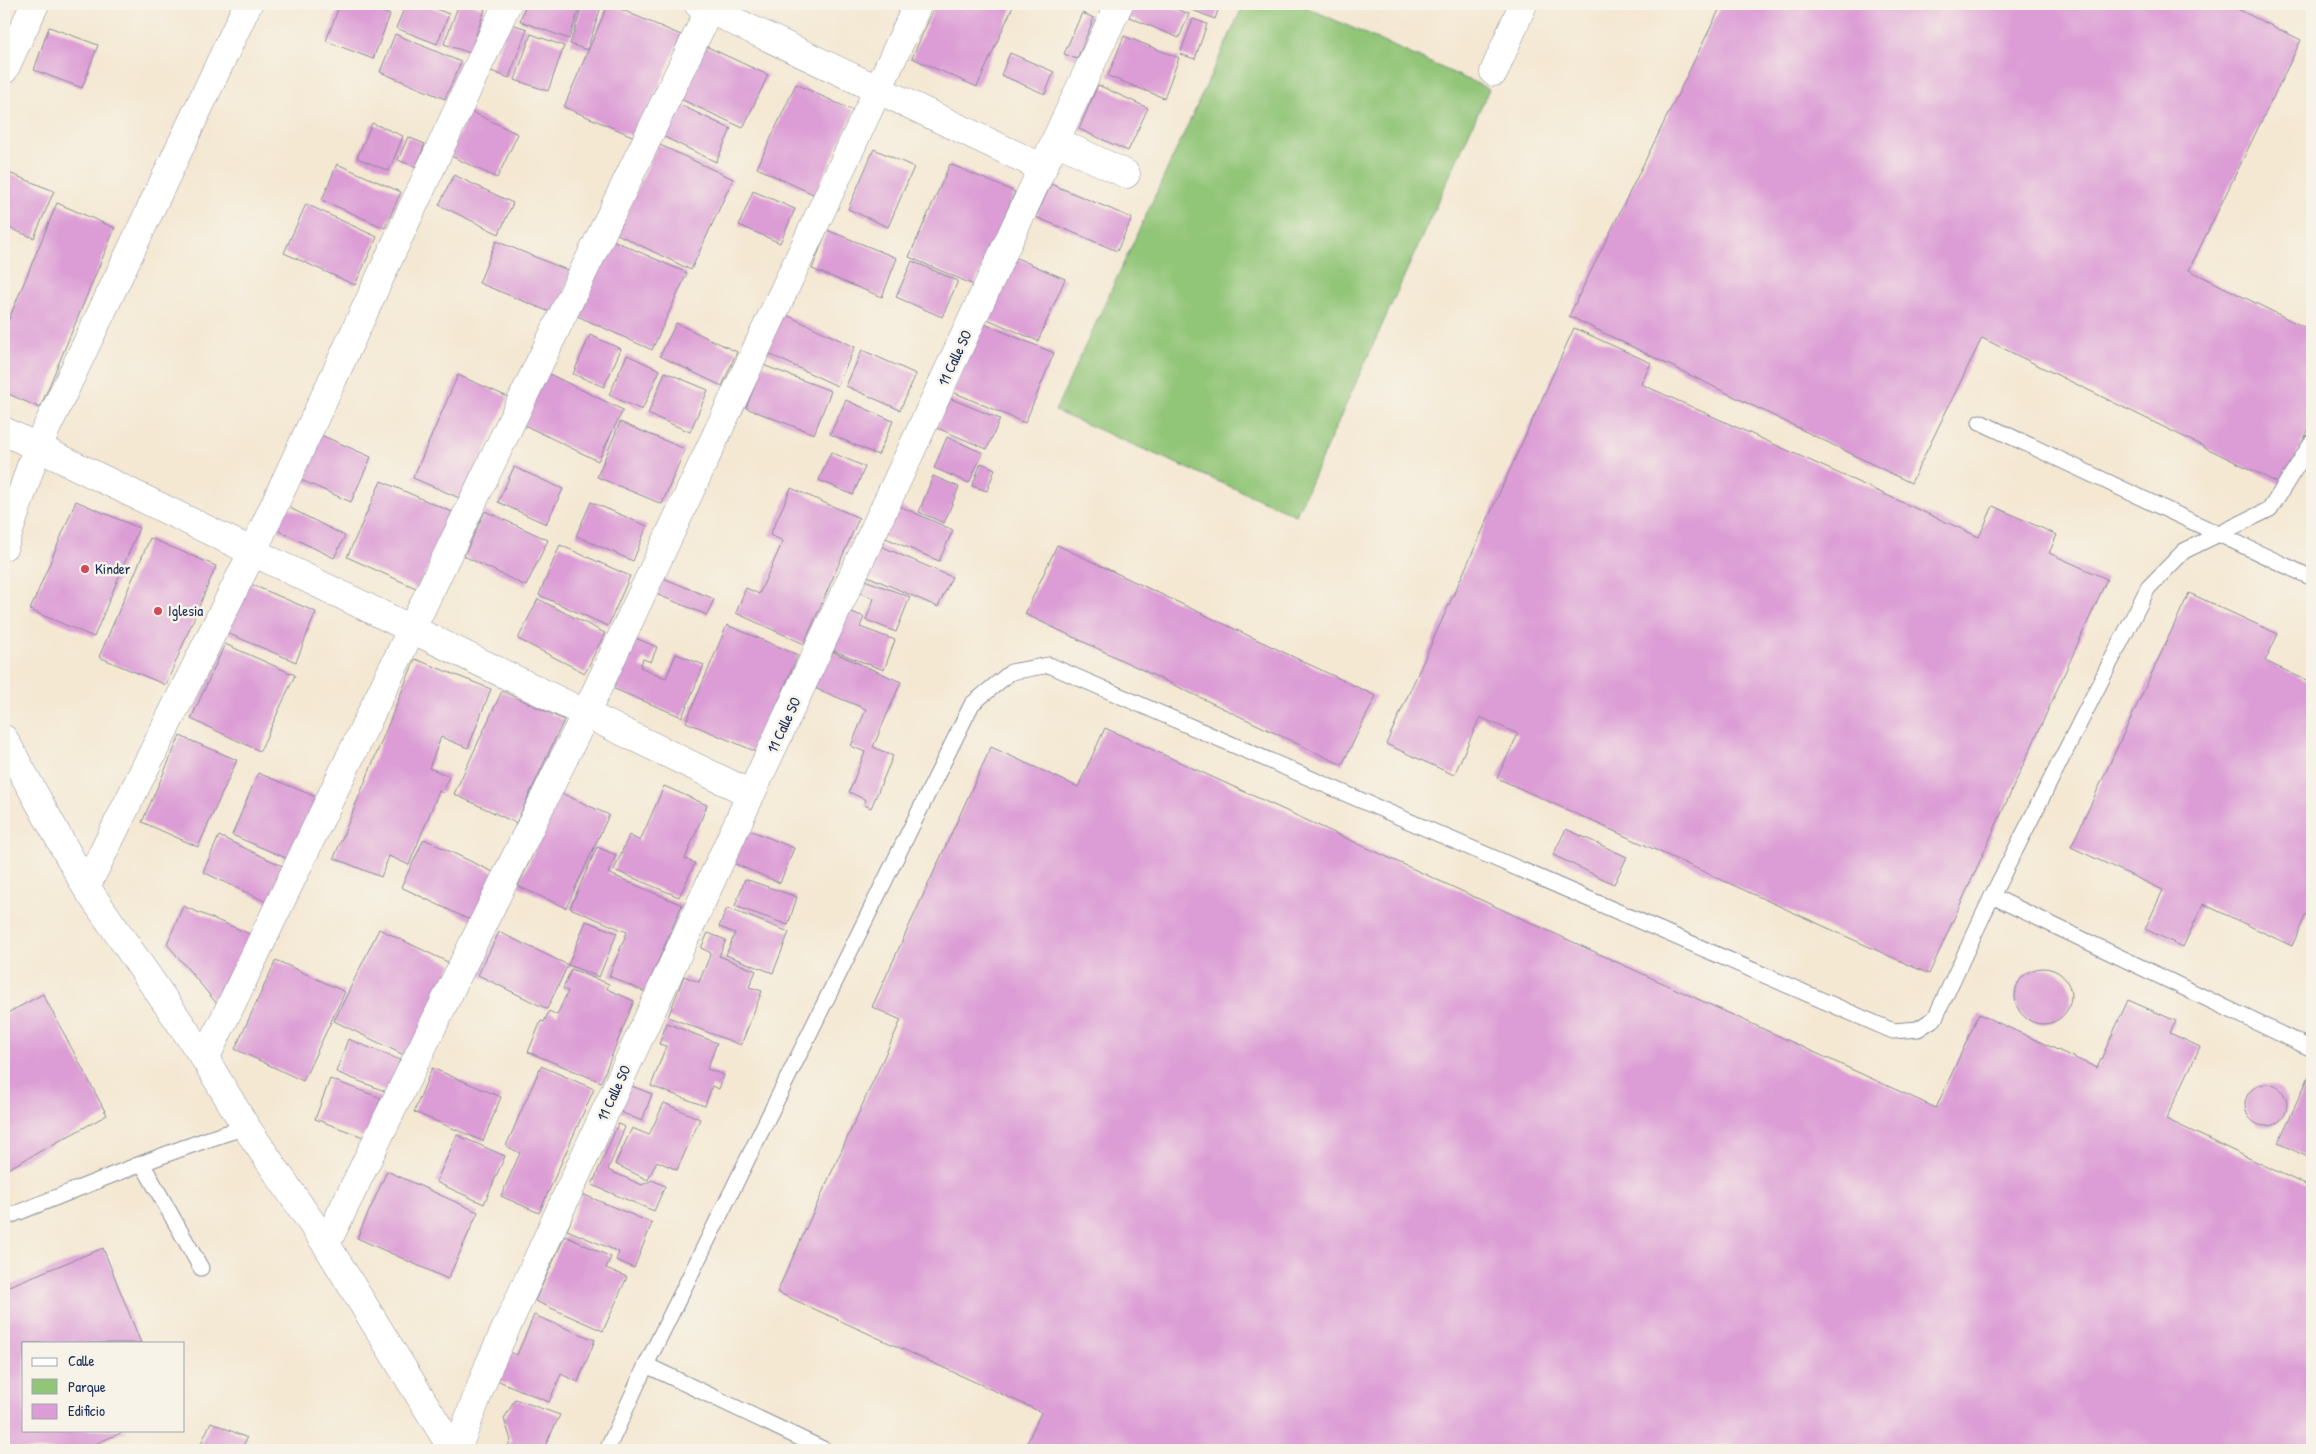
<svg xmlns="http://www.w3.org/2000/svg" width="2316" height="1454" viewBox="0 0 2316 1454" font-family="'Patrick Hand',sans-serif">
  <rect width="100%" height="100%" fill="#f7f3e8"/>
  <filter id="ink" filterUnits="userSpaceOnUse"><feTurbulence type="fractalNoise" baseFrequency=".02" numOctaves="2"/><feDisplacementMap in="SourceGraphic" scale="10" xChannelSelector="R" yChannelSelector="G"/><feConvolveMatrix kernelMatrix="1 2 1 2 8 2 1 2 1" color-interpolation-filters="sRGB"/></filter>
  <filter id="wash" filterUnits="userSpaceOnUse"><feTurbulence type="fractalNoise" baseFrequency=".0096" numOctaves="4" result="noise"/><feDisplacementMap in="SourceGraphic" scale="20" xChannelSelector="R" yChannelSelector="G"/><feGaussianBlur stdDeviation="1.12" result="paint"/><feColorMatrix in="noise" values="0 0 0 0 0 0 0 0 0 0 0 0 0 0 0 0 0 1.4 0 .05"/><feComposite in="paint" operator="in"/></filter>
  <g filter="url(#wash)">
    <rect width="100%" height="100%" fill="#f4e8d3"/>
    <path fill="#91c577" stroke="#567a6a" d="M1244,4H1299L1489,89L1296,515L1055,411Z"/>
    <g id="blocks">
      <path fill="#dc9cd5" d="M340,4H362L390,15L373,59L326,41Z
        M406,4H423L449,14L437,44L396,28Z
        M459,4H472L485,9L470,53L444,44Z
        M526,4H581L569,39L520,21Z
        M583,4H602L587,50L570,44Z
        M608,4L681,35L637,138L564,107Z
        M936,4H1014L977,87L912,58Z
        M1134,4H1163L1189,14L1179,38L1129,17Z
        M1177,4H1220L1215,19Z
        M1722,4H2227L2301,40L2189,270L2312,331V422L2282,485L1982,338L1911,483L1569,316Z
        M1082,13L1094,18L1077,59L1064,54Z
        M1193,19L1207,24L1195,59L1180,54Z
        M509,23L527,29L509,78L491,71Z
        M49,27L98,45L82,88L34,70Z
        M395,34L461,62L445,99L380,72Z
        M531,34L564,46L548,91L515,80Z
        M1124,36L1179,58L1164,98L1108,76Z
        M701,44L768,75L743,128L676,97Z
        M1010,53L1054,72L1045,94L1001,75Z
        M796,84L854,111L815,195L757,168Z
        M1098,85L1148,108L1128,151L1079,129Z
        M674,102L731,129L716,162L658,134Z
        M470,111L518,134L497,178L449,155Z
        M372,123L403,136L389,171L357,158Z
        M408,137L425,144L416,167L398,160Z
        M658,144L733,179L691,270L617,234Z
        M874,149L914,167L888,227L848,209Z
        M337,164L401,192L385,228L322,200Z
        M950,164L1015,192L974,285L909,257Z
        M4,171L54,191L34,238L4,226Z
        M454,175L513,203L499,234L439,205Z
        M1051,184L1132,218L1117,251L1036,217Z
        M753,191L795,209L780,243L739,225Z
        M57,203L115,228L40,408L4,392V331Z
        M306,204L377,237L355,285L284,253Z
        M827,230L897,258L882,297L812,269Z
        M608,238L687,273L652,350L573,314Z
        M496,241L572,272L555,314L479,283Z
        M1012,256L1065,279L1038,341L985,318Z
        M912,261L958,281L942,317L896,297Z
        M782,313L855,347L837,386L765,352Z
        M676,323L737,352L722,386L660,356Z
        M982,323L1054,353L1025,423L953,392Z
        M1574,328L1651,363L1641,384L1979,537L1993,506L2057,535L2049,553L2107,579L1929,974L1497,778L1518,734L1480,717L1454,775L1386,744Z
        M590,335L621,349L604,387L573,374Z
        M862,350L916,374L900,410L846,386Z
        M627,355L660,370L642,410L609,395Z
        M763,365L831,391L814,434L746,408Z
        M541,370L623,410L598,461L516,421Z
        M665,372L708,390L690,432L648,414Z
        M458,375L508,397L464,500L413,478Z
        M949,398L1000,419L987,449L937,428Z
        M846,400L893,421L878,455L830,434Z
        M620,422L685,449L662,504L597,477Z
        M314,432L371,457L351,502L294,477Z
        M947,437L983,453L969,483L934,468Z
        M831,452L865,467L853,495L819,480Z
        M981,463L995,469L987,491L972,486Z
        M514,467L563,489L546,524L498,502Z
        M933,476L959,487L944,523L919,512Z
        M381,481L452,512L418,589L347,557Z
        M791,488L859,518L804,644L736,613L746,588L759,594L783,541L770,535Z
        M76,501L139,528L94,637L30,610Z
        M591,502L647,526L633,561L576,536Z
        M895,504L953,530L939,561L881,536Z
        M284,505L345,536L334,558L273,528Z
        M485,511L548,540L526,586L464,556Z
        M150,538L216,566L166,685L99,657Z
        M876,544L952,577L938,607L863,574Z
        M560,545L630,576L608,626L539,595Z
        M1057,545L1376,696L1342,765L1025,614Z
        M663,578L714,599L707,615L656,594Z
        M862,579L910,597L896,632L866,620L874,598L857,592Z
        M248,583L316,612L296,662L227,633Z
        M2189,593L2278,634L2265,661L2312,683V901L2292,946L2203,904L2183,947L2145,929L2163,890L2071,847Z
        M538,599L605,633L585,673L518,639Z
        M847,610L864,617L860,627L895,640L884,670L831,650Z
        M727,625L798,655L757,752L686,722Z
        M633,637L657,647L651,662L643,659L640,667L666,678L676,654L704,665L682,717L612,688Z
        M225,644L295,675L260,751L191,719Z
        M828,650L901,682L873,747L893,756L871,808L864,805L866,800L849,792L865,752L851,746L866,709L812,687Z
        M415,659L491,689L468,748L441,737L429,768L449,776L443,793L439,791L409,865L389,856L381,877L334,858Z
        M502,691L564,720L516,823L454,794Z
        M1105,728L1936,1108L1979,1014L2097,1068L2128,1000L2176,1021L2170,1033L2200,1047L2166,1119L2312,1188V1450H1024L1041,1412L777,1292L901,1020L872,1007L991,747L1078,787Z
        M180,736L237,760L198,847L142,822Z
        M258,773L319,798L293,861L232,835Z
        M664,786L707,805L685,859L695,863L679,897L614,870L629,835L640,841Z
        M561,793L609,815L566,908L518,886Z
        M747,829L794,848L780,883L733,863Z
        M1566,829L1627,857L1614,884L1553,855Z
        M219,836L289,869L273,905L203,872Z
        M424,839L495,873L472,921L401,887Z
        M597,847L616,855L608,873L682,905L645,992L609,976L627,932L570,908Z
        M745,879L797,897L788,925L735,906Z
        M183,906L255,936L223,1011L167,944Z
        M727,908L789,932L773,973L726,955L735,933L719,927Z
        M586,921L617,933L599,977L568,965Z
        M379,929L452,964L408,1057L334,1021Z
        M499,932L568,965L547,1009L478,975Z
        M708,933L726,940L719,956L756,971L749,987L762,991L741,1045L668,1017L684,976L699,982L711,953L701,948Z
        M276,960L345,992L303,1081L235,1049Z
        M2015 996a28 28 0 1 1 56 0a28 28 0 1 1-56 0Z
        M571,969L609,984L607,989L634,1001L601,1082L528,1052L541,1021L544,1022L549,1011L557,1015L568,991L563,989Z
        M43,994L107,1115L4,1171V1015Z
        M667,1023L717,1043L707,1069L724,1075L719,1089L712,1086L705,1106L651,1086L666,1046L659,1044Z
        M348,1039L400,1060L387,1092L336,1072Z
        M541,1066L594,1089L539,1213L501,1196L520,1153L506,1146Z
        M432,1068L501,1097L483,1141L414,1112Z
        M2310,1074L2312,1075V1159L2278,1143Z
        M330,1079L381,1098L366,1138L315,1119Z
        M2245 1105a21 21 0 1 1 42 0a21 21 0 1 1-42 0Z
        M629,1085L652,1094L642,1121L618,1111Z
        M664,1103L700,1119L677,1170L657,1161L648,1180L615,1164L632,1128L649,1135Z
        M618,1124L625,1127L608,1170L642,1185L652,1180L665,1186L654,1211L592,1185Z
        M457,1135L505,1156L484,1204L436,1182Z
        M387,1171L478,1212L448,1279L357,1238Z
        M582,1194L652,1223L634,1268L616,1260L619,1252L567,1230Z
        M565,1236L611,1257L606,1268L627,1277L603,1331L535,1301Z
        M103,1248L141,1343H24V1430H128L83,1449V1450H4V1288Z
        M534,1315L595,1340L578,1382L561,1374L549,1402L494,1379L506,1351L517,1355Z
        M515,1399L560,1415L543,1450H506L511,1440L504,1419Z
        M211,1422L247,1438L241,1450H198Z"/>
    </g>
  </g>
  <g filter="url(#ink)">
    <use href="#blocks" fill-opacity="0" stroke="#888c98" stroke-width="1"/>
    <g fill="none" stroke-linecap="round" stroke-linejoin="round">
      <defs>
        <path id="service" d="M1980,422L2312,578
          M1992,896L2312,1049
          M143,1165L201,1268
          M4,1218C84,1187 164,1152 246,1127
          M607,1450L646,1365
          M825,1450L646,1365L972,704L1011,672L1049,665L1893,1031L1918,1029L1935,1018L1992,896L2148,588L2184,551L2270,509L2312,442"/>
        <path id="minor" d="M698,4L1043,168
          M4,70L35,4
          M1494,72L1523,4
          M1056,141L1126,174
          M4,431L751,794
          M4,546L37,448L248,4
          M4,739L86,887L205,1059L246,1127L326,1244L453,1450
          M86,887L252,553L507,4
          M205,1059L712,4
          M326,1244L586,713L918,4
          M457,1450L489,1365L751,794L1119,4"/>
      </defs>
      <use href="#service" stroke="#888c98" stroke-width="17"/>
      <use href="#minor" stroke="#888c98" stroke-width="29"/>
      <use href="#service" stroke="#fff" stroke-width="15"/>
      <use href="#minor" stroke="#fff" stroke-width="28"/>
    </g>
  </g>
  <g fill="#d1495b" stroke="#f7f3e8" stroke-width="2">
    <circle cx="85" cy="569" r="5"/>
    <circle cx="158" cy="611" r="5"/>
  </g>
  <g text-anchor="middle" stroke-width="5" stroke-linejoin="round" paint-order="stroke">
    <g font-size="15" fill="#1b2f5e" stroke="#f7f3e8">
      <text transform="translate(955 358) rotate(-65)" y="5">11 Calle SO</text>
      <text transform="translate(784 725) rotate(-65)" y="5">11 Calle SO</text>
      <text transform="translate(614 1093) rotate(-65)" y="5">11 Calle SO</text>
    </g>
    <g font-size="15" fill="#1b2f5e" stroke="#f7f3e8" text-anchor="start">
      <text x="95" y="574">Kinder</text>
      <text x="168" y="616">Iglesia</text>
    </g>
  </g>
  <rect width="2316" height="1454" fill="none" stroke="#f7f3e8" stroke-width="20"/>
  <rect x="22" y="1342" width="162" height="90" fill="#f7f3e8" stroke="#9fa5b1"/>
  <rect x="32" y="1358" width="25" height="8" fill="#ffffff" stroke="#9fa5b1"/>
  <text x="68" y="1366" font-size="15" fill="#1b2f5e">Calle</text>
  <rect x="32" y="1379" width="25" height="15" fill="#91c577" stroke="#9fa5b1"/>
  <text x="68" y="1392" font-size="15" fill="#1b2f5e">Parque</text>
  <rect x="32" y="1404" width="25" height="15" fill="#dc9cd5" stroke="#9fa5b1"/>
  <text x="68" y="1416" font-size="15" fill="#1b2f5e">Edificio</text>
</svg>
